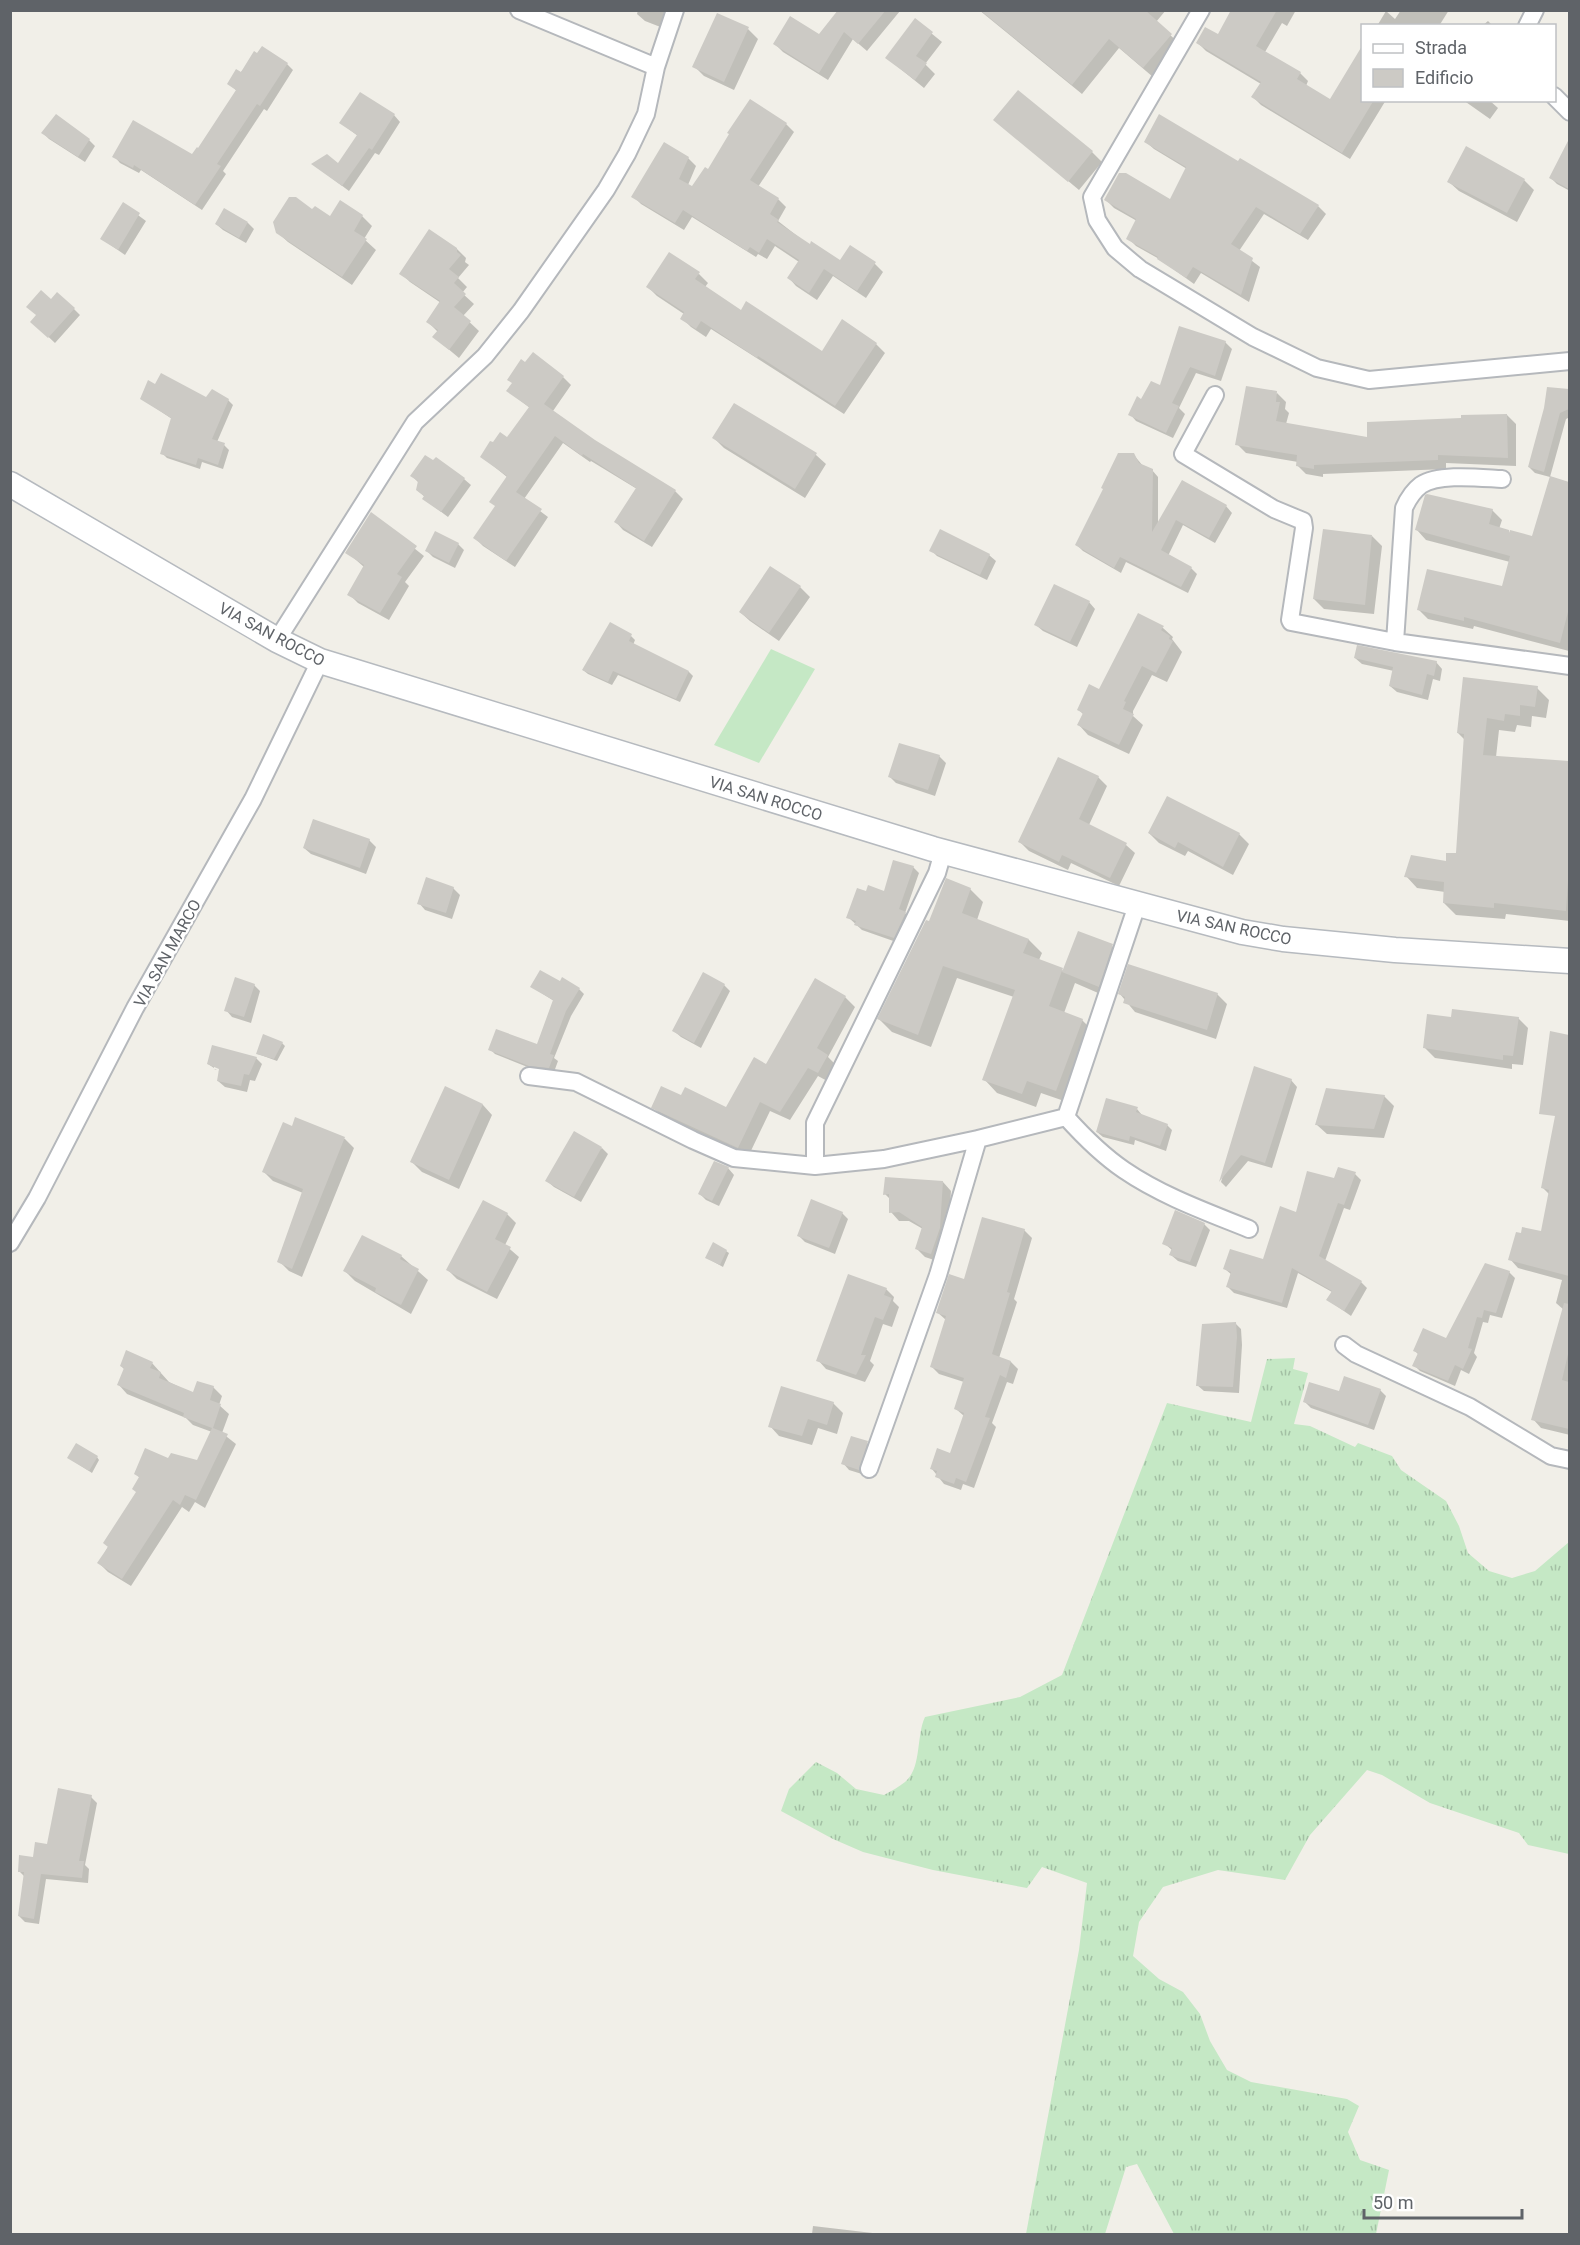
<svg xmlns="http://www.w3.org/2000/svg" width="1580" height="2245" viewBox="0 0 1580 2245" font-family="Roboto,sans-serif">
  <defs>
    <pattern id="grass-tufts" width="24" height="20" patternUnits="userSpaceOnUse" patternTransform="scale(1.5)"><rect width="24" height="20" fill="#c5e8c5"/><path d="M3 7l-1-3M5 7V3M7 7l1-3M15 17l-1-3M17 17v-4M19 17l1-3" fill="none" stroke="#a3c0a4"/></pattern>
  </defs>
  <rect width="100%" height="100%" fill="#f1efe8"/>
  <path fill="url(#grass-tufts)" d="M1295,1358L1293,1369L1308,1373L1294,1424L1310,1426L1355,1447L1358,1443L1392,1456L1401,1470L1446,1501L1459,1526L1468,1553L1489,1571L1512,1578L1535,1571L1569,1542V1854L1528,1845L1519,1833L1430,1803L1382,1775L1367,1770L1310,1835L1285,1880L1218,1870L1163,1887L1139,1922L1133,1956L1159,1979L1183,1992L1200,2014L1210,2041L1227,2070L1251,2082L1347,2099L1359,2106L1348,2132L1360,2160L1389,2170L1376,2234H1174L1137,2164L1126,2167L1105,2234H1026L1079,1950L1087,1883L1042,1867L1027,1888L933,1870L863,1852L833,1839L781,1811L789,1789L816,1762L837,1773L856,1789L884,1795C891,1791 899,1787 905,1782C922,1768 916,1736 925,1717L1020,1697L1062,1675L1167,1403L1251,1422L1267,1359Z"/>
  <path fill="#c5e8c5" d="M771,649L815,669L759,763L714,745Z"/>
  <path fill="#0003" fill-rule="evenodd" d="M638,10H669L663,28L645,21L637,14Z
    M840,10L900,11L867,51L853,39L828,80L783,52L775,44L819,36Z
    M979,10H1166L1156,22L1181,45L1153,77L1119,48L1082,94Z
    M1233,10H1296L1287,26L1282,23L1265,52L1300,73L1308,81L1306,86L1330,101L1362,49V100H1386L1350,159L1261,105L1253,97L1261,84L1206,51L1198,43L1218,36Z
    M1401,10H1449L1439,26H1377L1386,11L1395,19Z
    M915,20L942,42L925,64L935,74L924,88L887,58Z
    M1488,21L1493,26H1482Z
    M748,29L758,39L734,90L704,76L694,66Z
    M258,55L287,64L293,70L267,111L264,109L223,171L226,174L202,210L141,170L139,173L120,163L114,156H192L199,150L237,91L229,84Z
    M360,94L394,115L400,122L379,155L375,153L349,191L313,164L339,165L358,136L341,123Z
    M1463,100H1489L1498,108L1490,119Z
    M750,101L786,124L794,132L758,187L778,199L786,207L778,221L810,246L840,262L850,247L875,264L883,272L866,298L833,276L817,300L796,286L789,278L799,262L775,246L767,259L758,254L756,257L692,217L684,230L641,204L633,196L688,158L696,166L688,185L693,188L709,171Z
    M995,120L1092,152L1102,162L1079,190Z
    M43,133L89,140L95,146L85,162L49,139Z
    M1146,142L1239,163L1318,206L1326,214L1308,240L1264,214L1239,251L1260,267L1249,302L1201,273L1194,284L1161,260L1136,246L1128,238L1137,221L1114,208L1106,200L1171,201L1187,169L1154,149Z
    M1568,145L1570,146V191L1557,184L1551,178Z
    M1524,180L1534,190L1517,222L1459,191L1449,182Z
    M123,204L146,221L125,255L102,239Z
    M362,216L372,226L364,239L376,250L352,285L288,242L277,232L331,218Z
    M248,223L254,229L246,243L223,230L216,224Z
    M457,249L466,258L465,262L469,265L458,278L467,287L462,293L474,304L463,316L479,331L459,358L434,337L438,332L428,322L441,303L410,282L401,273Z
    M699,274L708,283L705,287L741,312L822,353L876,344L885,353L844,414L711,329L706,337L691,327L682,318L684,314L657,296L648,287Z
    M51,301L74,309L80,315L55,343L39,328Z
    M1225,342L1232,349L1221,381L1196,373L1179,408L1185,414L1173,438L1136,421L1130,414L1142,401Z
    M563,377L571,385L553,411L594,441L675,491L683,499L652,547L623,530L616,522L637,489L591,461L590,462L563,443L524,499L548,517L515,567L483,546L475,538L496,507L507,477L481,456L508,439L530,408L508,391Z
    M1548,389L1570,390V417L1566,419L1550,477L1535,473L1529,467L1545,409Z
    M1277,393L1286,402L1285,409L1289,413L1286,424L1369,438L1462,420L1507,415L1516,424V466L1446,463V469L1323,474V477L1306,474L1297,465L1298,462L1246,453L1237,444Z
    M141,398L228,400L233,405L217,442L224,445L229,450L223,469L202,462L200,469L167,458L162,453L172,419Z
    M735,405L816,455L826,464L805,498L724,448L714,438Z
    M1133,454L1143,466L1152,470L1158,477V525L1182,482L1226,506L1232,513L1215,543L1183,525L1168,556L1191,568L1197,574L1188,593L1126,562L1121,573L1083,551L1077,545Z
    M412,476L464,479L471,485L448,517L424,499L425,497L417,490L419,483Z
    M1551,477L1570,483L1569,651L1474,626L1473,629L1428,619L1418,609L1503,588L1510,562L1426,540L1417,530L1492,510L1502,520L1499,529L1510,533L1533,538Z
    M371,514L424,556L405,582L409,586L389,620L358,603L349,594L364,567L347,552Z
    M1372,536L1382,546L1374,614L1324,609L1314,599Z
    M458,544L464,550L455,568L433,557L427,551Z
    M931,550L989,555L996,561L987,580L937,556Z
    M800,587L810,597L779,641L750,621L740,612Z
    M1089,602L1095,609L1077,647L1043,631L1036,625Z
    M1139,615L1163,628L1173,637L1172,639L1182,652L1167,682L1152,675L1133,711V716L1143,725L1129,754L1088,735L1079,725L1084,715L1079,710L1099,691Z
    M631,636L635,640L633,645L689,672L693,676L680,702L618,675L612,685L588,674L583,670Z
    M1355,658L1436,662L1442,669L1440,681L1433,679L1428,700L1397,692L1390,686L1394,671L1362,664Z
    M1537,688L1549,700L1546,718L1532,716L1531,727L1517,725L1515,732L1499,730L1496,757L1570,763V921L1506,914L1505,919L1456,915L1444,903L1445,892L1417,888L1406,876L1447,863L1458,855L1465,740L1458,733Z
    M939,756L946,763L935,796L896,783L890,777Z
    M1059,759L1098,777L1107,786L1089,825L1126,845L1135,853L1119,886L1071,863L1068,870L1029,851L1020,842Z
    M1149,833L1239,834L1249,844L1233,875L1188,851L1185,856L1159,843Z
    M369,840L376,847L366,874L311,854L304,848Z
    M913,867L919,873L905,913L911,919L899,943L862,930L848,917L867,893H885Z
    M453,888L460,895L452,919L425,910L419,903Z
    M970,889L983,902L977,920L1029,940L1042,953L1039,960L1064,971L1112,946L1125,959L1112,999L1075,983L1064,1013L1082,1020L1096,1034L1070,1103L1041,1093L1036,1107L997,1093L984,1079L1014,997L957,978L931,1047L892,1032L879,1019L930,923Z
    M815,980L845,997L855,1007L828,1057L837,1066L829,1082L818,1076L790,1120L770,1111L748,1157L663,1117L653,1107L727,1109L767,1066Z
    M561,983L579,989L584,994L571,1016L554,1058L558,1061L554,1072L535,1070L495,1054L490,1049L538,1046L554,1001L532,987Z
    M254,985L260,991L251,1023L232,1017L226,1010Z
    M724,985L730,991L701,1048L681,1037L674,1031Z
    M1120,994H1217L1227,1004L1216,1039L1135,1012Z
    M1518,1018L1528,1028L1523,1065L1512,1064V1069L1435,1058L1425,1048Z
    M1551,1033L1570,1036V1093L1555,1092Z
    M282,1043L285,1046L277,1061L258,1054Z
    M256,1058L262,1064L255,1081L250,1080L247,1092L225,1087L218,1081L220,1072L208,1064ZM214,1065L226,1073L214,1069Z
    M1255,1068L1291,1080L1297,1087L1272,1168L1248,1161L1226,1187L1221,1182Z
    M446,1088L483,1105L492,1115L459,1189L422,1172L412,1162Z
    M1384,1096L1394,1106L1384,1138L1327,1134L1317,1125Z
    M1137,1109L1142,1115L1167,1125L1172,1130L1166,1151L1135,1140L1134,1145L1103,1137L1097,1132Z
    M296,1119L345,1139L354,1148L302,1277L289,1271L279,1261L303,1193L273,1181L264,1172L293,1128Z
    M1555,1127L1570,1129V1227L1568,1236H1570V1435L1541,1428L1533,1419L1564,1310L1556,1303L1562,1280L1518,1268L1510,1259L1542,1233L1550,1195L1543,1188Z
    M602,1148L608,1154L581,1202L554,1187L547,1181Z
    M728,1168L734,1175L719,1206L706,1200L700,1194Z
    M1355,1174L1361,1180L1350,1210L1344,1208L1325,1261L1361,1282L1367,1288L1351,1316L1328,1300L1332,1292L1298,1273L1287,1308L1234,1293L1228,1287L1232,1275L1225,1269L1264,1261L1297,1214L1335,1180Z
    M943,1182L951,1191L948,1238L940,1262L925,1257L916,1248L923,1229L909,1221H899L891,1212V1200L885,1194Z
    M842,1213L848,1219L835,1254L805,1242L799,1236Z
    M507,1214L516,1223L505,1245L519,1257L497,1299L457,1279L448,1270Z
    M1204,1224L1210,1230L1196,1267L1178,1261L1171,1255L1173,1251L1164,1243Z
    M1024,1230L1032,1238L1014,1299L1017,1302L999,1358L1011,1362L1018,1369L1013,1384L1007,1382L992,1423L996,1427L974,1488L963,1484L961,1490L944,1484L932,1469L951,1455L964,1416L956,1409L964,1382L939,1374L932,1367L946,1320L937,1312L965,1281Z
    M363,1237L401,1256L428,1280L411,1314L355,1281L345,1271Z
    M726,1251L729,1253L723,1267L707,1258Z
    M1509,1272L1515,1278L1502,1318L1490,1315L1488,1323L1483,1322L1474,1353L1477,1357L1469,1374L1461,1370L1455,1386L1420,1371L1414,1365L1419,1355L1414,1350L1447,1340Z
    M886,1289L894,1297L893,1301L899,1307L892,1327L883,1324L870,1361L874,1365L865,1382L826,1369L818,1360Z
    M1235,1323L1241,1329L1242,1345L1239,1393L1204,1391L1197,1385Z
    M152,1363L169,1382L193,1394L213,1387L222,1396L219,1405L229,1414L222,1433L236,1444L205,1508L195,1502L189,1512L182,1507L131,1586L108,1572L99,1563L138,1492L140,1478L136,1474L169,1460L198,1462L212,1432L193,1425L186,1418L127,1394L119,1385L125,1370L121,1366Z
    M1380,1390L1386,1396L1374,1430L1311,1408L1305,1402L1339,1393Z
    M833,1403L843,1413L837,1434L818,1428L812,1445L779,1436L770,1426Z
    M867,1443L873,1449L865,1475L849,1470L843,1463Z
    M97,1457L99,1460L92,1473L72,1460Z
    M91,1797L97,1803L85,1865L89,1869L88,1883L46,1879L39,1924L25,1922L19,1916L25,1877L19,1871L48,1845Z
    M813,2226L881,2234H882H812Z"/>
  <path fill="#cccac5" d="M838,10H886L858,44L844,32L819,73L773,44L790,16L819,34Z
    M980,10H1145L1172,34L1143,68L1109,39L1072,85Z
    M1231,10H1277L1256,46L1301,72L1297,79L1330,99L1362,46V100H1374L1342,153L1251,97L1261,82L1196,43L1205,27L1218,34Z
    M717,13L749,27L724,82L692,67Z
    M915,18L933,32L916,56L927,63L915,80L885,58Z
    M262,46L288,63L260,106L257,104L217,164L221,166L195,205L134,165L133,168L112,157L133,120L192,154L197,147L198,148L236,90L227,84L236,69L241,72L254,51L257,53Z
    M1018,90L1093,151L1068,182L993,120Z
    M360,92L395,114L372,150L369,148L342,186L311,164L327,154L338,163L357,135L339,123Z
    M750,99L787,123L750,180L779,198L770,214L779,220L777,222L810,244L811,241L840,260L850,245L876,262L857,291L824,269L809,293L787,278L799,260L767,239L759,253L750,247L747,251L683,210L675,223L631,197L664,142L689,157L679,179L692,186L705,167L708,169L729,134L727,133Z
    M56,114L90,139L78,157L41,133Z
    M1159,114L1238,161L1240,158L1319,205L1300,234L1256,207L1231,244L1253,258L1241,295L1193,267L1186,278L1157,259L1158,257L1126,239L1136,219L1104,200L1119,173H1126L1170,199L1186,167L1144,142Z
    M1569,139V189L1549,178Z
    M1466,146L1525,179L1507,213L1447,182Z
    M289,197H296L312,209L315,206L330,216L340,200L363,215L354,231L367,239L342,277L276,233L273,222Z
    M123,202L140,213L118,250L100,239Z
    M224,208L248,222L239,238L215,224Z
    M429,229L457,248V252L461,255L449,269L459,277L454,283L466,294L454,307L471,321L449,350L432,337L438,330L426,322L440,301L399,274Z
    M669,252L700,272L695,279L741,310L746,301L822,351L842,319L877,343L835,406L758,356L757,358L701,321L696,329L680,319L684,312L646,287Z
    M41,290L51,299L57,292L75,308L48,338L30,322L36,315L26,307Z
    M1179,326L1226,341L1215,376L1190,367L1172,403L1179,406L1166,433L1128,415L1137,396L1141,399L1151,381L1160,385Z
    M533,352L564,376L544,404L595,440L676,490L644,541L614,522L636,488L583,454L582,456L555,436L516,492L542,509L506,561L473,538L495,506L489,502L507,476L480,457L490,441L493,442L500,432L507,437L529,407L506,391L512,383L507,380L521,359L525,362Z
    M161,373L206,397L212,389L229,399L212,439L225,443L218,465L198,458L196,465L160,454L171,418L140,399L148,380L155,384Z
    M1246,386L1277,391L1276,402H1280L1276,421L1367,437V422L1461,418V415L1507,414L1508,458L1438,455V460L1314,465V469L1296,466L1297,455L1235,445Z
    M1547,387L1569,389V409L1560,413L1544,472L1528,467L1544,408Z
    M734,403L817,453L795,489L712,438Z
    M1118,453H1134L1139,463L1153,469L1152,532L1182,480L1227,505L1209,538L1176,520L1161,550L1192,567L1181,587L1120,557L1114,568L1075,545L1103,489L1101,488Z
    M425,455L433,460L436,457L465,478L441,512L422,499L424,496L416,490L418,481L410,476Z
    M1550,476L1569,482V608L1560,643L1464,617V621L1417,610L1427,569L1502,586L1510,556L1415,530L1425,495L1427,494L1493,509L1489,524L1509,530V533L1510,530L1532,536Z
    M371,512L417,546L397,574L402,577L380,613L347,595L364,565L345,553Z
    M940,529L990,554L980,575L929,551Z
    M1323,529L1372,535L1365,605L1313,599Z
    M435,531L459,543L449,563L425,551Z
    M770,566L801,586L769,633L739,612Z
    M1054,584L1090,601L1070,642L1034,625Z
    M1138,613L1164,626L1161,630L1170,636L1169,639L1173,641L1156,673L1142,666L1124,701L1126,702L1123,709L1134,714L1119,745L1077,725L1083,713L1077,710L1089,684L1099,689Z
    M610,622L632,634L629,641L689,671L676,699L613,671L608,682L582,670Z
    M1357,645L1437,661L1434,676L1427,674L1422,695L1389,686L1393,667L1354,658Z
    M1463,677L1538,686L1535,707L1520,705V716L1505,714L1504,721L1487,718L1483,755L1569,761V866L1566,911L1494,903V908L1443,903L1444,882L1404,877L1411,855L1446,861V853H1456L1464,734L1457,733Z
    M899,743L940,755L928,790L888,777Z
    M1058,757L1099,776L1079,819L1127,843L1110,878L1062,855L1059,862L1018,842Z
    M1167,796L1240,833L1223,867L1178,842L1175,848L1148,833Z
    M313,819L370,839L360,868L303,848Z
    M893,860L914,866L899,909L906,912L894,938L854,925L856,921L846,918L857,888L866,891L868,885L884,891Z
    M426,877L454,887L446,913L417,904Z
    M946,878L971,888L962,913L1029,939L1023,953L1063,968L1049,1006L1083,1019L1056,1091L1027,1081L1022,1094L982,1080L1015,990L943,966L918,1035L877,1019L926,920L929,921Z
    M1078,931L1113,944L1099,987L1062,972Z
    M1128,964L1218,993L1207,1030L1123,1003L1125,997L1118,994Z
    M540,970L560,981L562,977L580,988L566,1011L550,1054L554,1055L549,1068L529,1066L488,1050L496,1029L537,1044L553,1000L530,987Z
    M703,972L725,984L694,1043L672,1031Z
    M235,977L255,984L244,1017L224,1011Z
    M815,978L846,996L817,1048L828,1055L818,1073L808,1068L780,1112L760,1102L738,1148L651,1108L661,1086L681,1095L685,1087L726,1107L754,1057L766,1064Z
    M1452,1009L1519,1017L1513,1056L1503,1055V1060L1423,1048L1427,1014L1451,1017Z
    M1550,1031L1569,1035V1276L1508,1260L1516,1232L1521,1233L1522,1227L1541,1231L1549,1190L1541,1188L1555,1116L1539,1114Z
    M263,1034L283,1042L274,1059L256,1054Z
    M212,1045L257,1057L249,1075L244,1074L241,1086L217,1081L219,1069L207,1064Z
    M1254,1066L1292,1079L1265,1163L1241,1155L1219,1182Z
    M445,1086L483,1104L449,1180L410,1162Z
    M1326,1088L1385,1095L1374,1129L1315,1125Z
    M1106,1098L1138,1107L1136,1112L1168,1124L1160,1146L1130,1136L1129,1141L1096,1132Z
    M295,1117L345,1137L292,1269L277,1262L303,1189L262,1172L283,1122L292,1126Z
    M574,1131L602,1147L574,1197L545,1181Z
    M714,1161L729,1167L712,1201L698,1194Z
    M1338,1167L1356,1172L1344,1205L1338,1203L1319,1256L1362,1281L1344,1311L1326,1300L1332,1291L1292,1268L1282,1303L1226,1287L1231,1272L1223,1269L1230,1249L1263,1259L1280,1206L1296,1212L1307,1171L1334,1178Z
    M885,1177L943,1181L940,1228L931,1254L915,1249L922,1227L899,1212L889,1213V1194L883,1195Z
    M811,1199L843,1212L829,1248L797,1236Z
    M483,1200L508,1213L495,1239L511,1247L487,1292L446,1270Z
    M1175,1210L1205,1223L1190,1262L1169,1255L1172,1248L1162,1244Z
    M982,1217L1025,1229L1007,1292L1010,1293L992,1354L1011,1361L1006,1378L1000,1375L985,1417L990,1418L966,1482L956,1478L954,1484L935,1477L937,1471L930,1469L937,1448L950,1453L964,1413L954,1409L964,1378L930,1367L946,1316L936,1313L949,1274L964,1279Z
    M362,1235L402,1255L400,1259L419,1269L401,1305L375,1292L376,1288L343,1271Z
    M713,1242L727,1250L720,1265L705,1258Z
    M1485,1263L1510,1271L1496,1313L1484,1310L1482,1318L1477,1317L1468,1348L1472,1349L1463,1369L1455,1365L1448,1381L1412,1366L1418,1353L1413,1351L1423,1328L1446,1338Z
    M848,1274L887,1288L884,1295L892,1298L883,1320L875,1317L861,1355H866L856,1375L816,1361Z
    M1564,1303L1569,1304V1350L1562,1380L1569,1382V1429L1531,1420Z
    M1236,1322L1237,1337L1233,1387L1196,1386L1202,1324Z
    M126,1350L153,1362L150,1368L161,1372L159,1378L193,1392L197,1381L214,1386L210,1400L221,1404L213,1428L228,1434L196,1500L185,1495L180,1505L173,1500L122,1579L97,1563L108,1547L103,1543L136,1492L132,1489L139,1477L134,1474L145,1448L168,1458L171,1453L197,1460L212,1428L183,1417L184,1413L117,1385L124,1368L120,1366Z
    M1344,1376L1381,1389L1368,1425L1303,1402L1309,1382L1339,1391Z
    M781,1386L834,1402L827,1425L808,1419L802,1436L768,1427Z
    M851,1436L868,1441L859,1470L841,1464Z
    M76,1443L98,1456L89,1471L67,1458Z
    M58,1788L92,1795L79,1861H84L82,1878L41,1874L34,1919L18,1916L24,1872H18L19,1855L33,1857L35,1842L47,1844Z"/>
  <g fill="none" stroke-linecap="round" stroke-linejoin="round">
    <defs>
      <path id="street" d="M519,10L656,67
        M1201,10L1092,197L1097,220L1115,248L1140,269L1253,337L1317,368L1369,380L1570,361
        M1527,26L1535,10
        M1554,96L1570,112
        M1215,395L1183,454L1274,509L1303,521L1304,528L1290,620L1291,622L1395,642L1570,666
        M277,640L415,422L485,356L521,311L606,190L627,154L646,114L656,67L675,10
        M1395,642L1404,508C1408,499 1413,491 1421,485C1439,473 1481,478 1502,479
        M529,1076L576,1082L693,1140L734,1158L815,1166L884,1159L978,1139L1066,1117L1137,905
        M1066,1117C1084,1137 1102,1155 1124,1170C1162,1196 1207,1212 1249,1229
        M815,1166V1123L937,873L943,852
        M10,1243L37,1198L135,1008L253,799L320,661
        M1344,1345L1356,1354L1470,1407L1551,1456L1570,1460
        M869,1469L938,1275L978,1139"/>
      <path id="secondary" d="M10,484L277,640L320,661L933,849L1242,932L1283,939L1395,950L1570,961"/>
    </defs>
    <use href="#street" stroke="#b5b8bc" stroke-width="20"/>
    <use href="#secondary" stroke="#b6babf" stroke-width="27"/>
    <use href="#street" stroke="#fff" stroke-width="16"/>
    <use href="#secondary" stroke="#fff" stroke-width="24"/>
  </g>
  <g text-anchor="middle" stroke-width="4.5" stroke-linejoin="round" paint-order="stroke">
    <g font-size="16" fill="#5f6368" stroke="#fff">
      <text transform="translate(272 634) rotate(28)" y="6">VIA SAN ROCCO</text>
      <text transform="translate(766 798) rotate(17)" y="6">VIA SAN ROCCO</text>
      <text transform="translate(1234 927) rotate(12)" y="6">VIA SAN ROCCO</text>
      <text transform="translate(167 953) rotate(-61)" y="6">VIA SAN MARCO</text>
    </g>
  </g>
  <rect width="1580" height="2245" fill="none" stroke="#5f6368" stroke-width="24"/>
  <rect x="1361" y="24" width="195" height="78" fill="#ffffff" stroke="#bfc1c3" stroke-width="1.5"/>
  <rect x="1373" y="44" width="30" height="9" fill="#ffffff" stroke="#bfc1c3" stroke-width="1.5"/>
  <text x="1415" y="54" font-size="18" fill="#5f6368">Strada</text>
  <rect x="1373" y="69" width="30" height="18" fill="#cccac5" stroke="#bfc1c3" stroke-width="1.5"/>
  <text x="1415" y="84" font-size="18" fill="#5f6368">Edificio</text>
  <path d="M1364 2209v9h158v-9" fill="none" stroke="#5f6368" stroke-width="3"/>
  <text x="1373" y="2209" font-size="18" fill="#5f6368" stroke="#ffffff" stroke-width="4.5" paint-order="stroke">50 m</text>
</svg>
